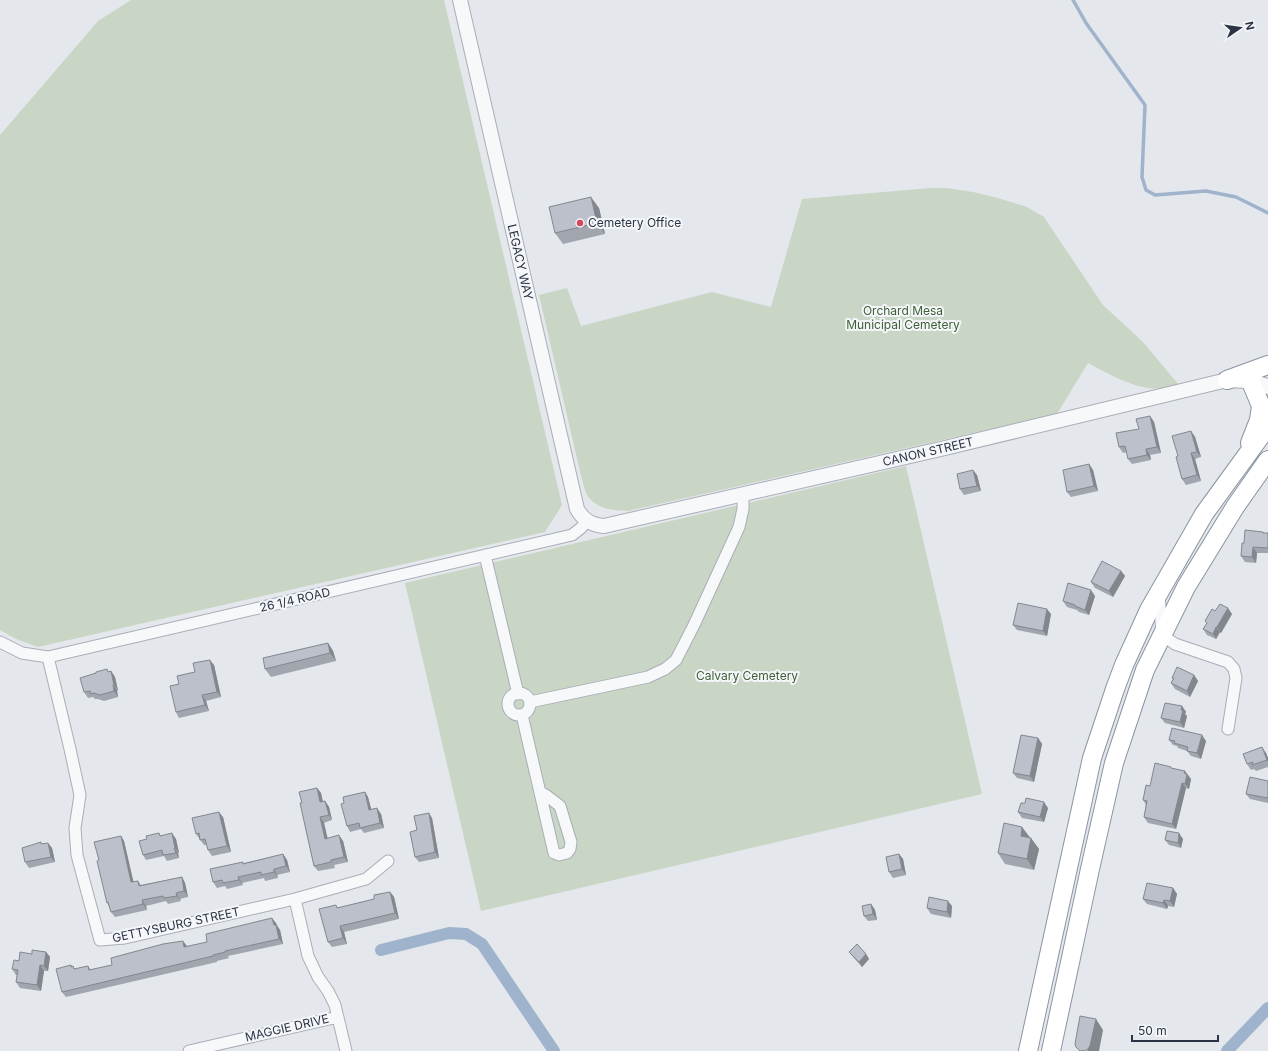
<svg xmlns="http://www.w3.org/2000/svg" width="1268" height="1051" viewBox="0 0 1268 1051" font-family="Inter,sans-serif">
  <rect width="100%" height="100%" fill="#e4e7ec"/>
  <path fill="#c9d6c5" d="M131,0H444L562,505L545,532L38,647L16,639L0,630V135L98,21Z
    M930,188H946L973,192L998,198L1027,207L1044,217L1103,305L1142,341L1179,385C1174,386 1169,388 1164,388C1139,392 1109,374 1088,363L1057,414L628,511C613,510 597,510 587,495C585,491 583,484 582,480L539,295L567,288L581,326L712,292L771,307L802,199Z
    M906,466L982,794L481,911L405,583Z"/>
  <g fill="none" stroke-linecap="round" stroke-linejoin="round">
    <path stroke="#9fb4cc" stroke-width="3.5" d="M1073,0L1086,23L1145,105L1142,177L1146,190L1155,195L1206,191L1236,197L1268,213"/>
    <path stroke="#9fb4cc" stroke-width="12" d="M381,950L449,933L466,934L482,944L554,1051
      M1227,1051L1268,1008"/>
    <defs>
      <path id="minor" d="M485,555L518,694
        M1159,594L1162,635L1175,644L1228,662L1234,669L1236,678L1228,729
        M0,642L22,653L48,657L572,535L581,528L587,521
        M48,657L70,749L80,795L75,828L77,855L100,940L125,938L295,899L366,879L388,861
        M508 704a11 11 0 1 1 22 0a11 11 0 1 1-22 0Z
        M530,702L648,677L665,669L676,660L694,625L739,527L743,509V494
        M522,715L554,853L559,855L567,853L570,849L571,842L560,806L547,796L540,792
        M295,899L308,956L318,977L328,991L335,1005L346,1051
        M189,1051L338,1017"/>
      <path id="tertiary" d="M460,0L577,509C583,520 591,525 604,526L945,448L1227,380C1241,381 1256,380 1268,387"/>
      <path id="trunk" d="M1227,380L1268,365
        M1250,443L1259,420L1261,406L1251,382
        M1028,1051L1092,758L1115,689L1124,665L1149,610L1204,514L1260,437L1268,429
        M1051,1051L1090,869L1114,763L1145,670L1186,587L1235,507L1268,460"/>
    </defs>
    <use href="#minor" stroke="#a9aeb7" stroke-width="13"/>
    <use href="#tertiary" stroke="#a9aeb7" stroke-width="16"/>
    <use href="#trunk" stroke="#8b94a3" stroke-width="20"/>
    <use href="#minor" stroke="#f7f8fa" stroke-width="11"/>
    <use href="#tertiary" stroke="#f7f8fa" stroke-width="14"/>
    <use href="#trunk" stroke="#fff" stroke-width="18"/>
  </g>
  <path fill="#a1a5ae" d="M599,208L605,234L563,244L555,233Z
    M1150,416L1154,422L1161,453L1150,455L1151,460L1132,464L1128,459L1127,452L1123,453L1119,447L1139,429Z
    M1191,431L1195,437L1201,457L1195,459L1201,481L1186,485L1182,479L1178,456Z
    M1089,464L1093,470L1098,491L1071,497L1067,492Z
    M977,475L981,491L964,495L960,489Z
    M1263,532L1264,533H1268V553H1257L1256,563L1245,562L1241,556L1244,543Z
    M1121,571L1125,576L1113,597L1095,588L1091,582Z
    M1095,596L1089,615L1079,612L1077,610L1067,607L1063,601Z
    M1215,611L1232,614L1221,633L1220,632L1216,639L1207,635L1203,629Z
    M1051,614L1047,636L1017,630L1013,625Z
    M328,643L333,651L336,661L271,677L265,669Z
    M214,665L221,697L206,701L209,711L179,718L176,712L179,684L195,672Z
    M111,671L115,677L118,691H117L118,697L104,701L98,699H95L93,697L88,698L84,692L109,672Z
    M1194,675L1198,681L1190,697L1175,689L1171,683L1173,679L1172,678Z
    M1182,706L1186,712L1185,714L1187,716L1184,728L1165,723L1161,718Z
    M1038,738L1042,744L1034,782L1017,778L1013,773Z
    M1169,740L1206,741L1201,759L1191,756L1187,751L1178,748L1177,746L1173,745Z
    M1266,753L1268,758V767L1256,771L1254,769L1251,770L1247,764Z
    M1172,769L1185,771L1191,779L1189,789L1186,788L1176,829L1148,823L1144,817L1146,805L1143,800L1150,786Z
    M1268,781V803L1250,799L1246,794Z
    M317,788L321,793L323,802L325,801L329,807L332,820L324,823L327,838L343,841L348,862L334,865L335,868L318,871L314,866L302,803Z
    M365,792L368,797L371,809L381,814L384,828L364,833L361,829L350,832L347,826L344,803Z
    M1048,808L1044,822L1022,818L1018,812Z
    M223,817L231,852L212,856L208,850L207,845H204L196,834Z
    M432,818L439,858L419,862L415,857L417,830Z
    M1022,827L1039,849L1034,870L1005,864L998,853Z
    M159,833L161,836L176,839L179,853H178L179,858L167,861L164,856L146,860L143,855L147,839Z
    M121,836L124,841L133,882L138,881L141,885L182,877L185,883L188,897L180,899L181,901L168,904L166,901L146,906L147,910L115,917L111,912L109,906L107,903L99,860Z
    M1183,839L1181,848L1169,845L1165,840Z
    M48,843L52,848L55,862L29,868L25,862L42,844Z
    M283,854L287,860L290,872L277,875L278,878L265,881L264,878L242,883L243,885L227,889L225,886L217,888L213,882L244,863Z
    M899,854L903,859L906,875L893,878L889,872Z
    M1173,888L1177,894L1174,907L1168,906L1167,909L1147,904L1143,899Z
    M390,892L394,897L399,919L344,932L347,944L332,947L328,942L338,908L374,899Z
    M871,904L875,910L877,920L868,921L864,916Z
    M952,906L951,918L931,914L927,908Z
    M276,923L280,930L283,944L228,956L229,958L217,961V962L66,997L62,992L71,965L75,969L88,966L91,970L207,942Z
    M46,952L50,957L48,971H44L41,991L20,988L16,982L17,975H16L12,969L19,961L32,954Z
    M849,952L866,954L869,959L862,967L853,957Z"/>
  <path fill="#83868d" d="M591,197L599,208L605,234L597,223Z
    M1150,416L1154,422L1161,453L1157,447Z
    M1191,431L1195,437L1201,457L1197,452Z
    M1146,449L1150,455L1151,460L1147,455Z
    M1191,453L1195,459L1201,481L1197,475Z
    M1089,464L1093,470L1098,491L1094,486Z
    M973,470L977,475L981,491L977,486Z
    M1253,547L1257,553L1256,563L1252,557Z
    M1121,571L1125,576L1113,597L1109,591Z
    M1091,590L1095,596L1089,615L1085,610Z
    M1228,608L1232,614L1221,633L1217,627Z
    M1047,609L1051,614L1047,636L1043,631Z
    M1216,627L1220,632L1216,639L1213,634Z
    M328,643L333,651L336,661L330,653Z
    M210,660L214,665L221,697L217,692Z
    M111,671L115,677L118,691L114,685Z
    M1194,675L1198,681L1190,697L1187,691Z
    M113,685L117,691L118,697L114,691Z
    M202,695L206,701L209,711L205,705Z
    M1182,706L1186,712L1185,714L1187,716L1184,728L1180,722Z
    M1202,735L1206,741L1201,759L1197,753Z
    M1038,738L1042,744L1034,782L1030,776Z
    M1262,747L1266,753L1268,758V762L1267,760Z
    M1185,771L1187,775V774L1191,779L1189,789L1185,784Z
    M1182,783L1186,788L1176,829L1172,824Z
    M317,788L321,793L324,808L320,802Z
    M365,792L368,797L373,816L369,810Z
    M325,801L329,807L332,820L329,815Z
    M1044,802L1048,808L1044,822L1040,817Z
    M377,808L381,814L384,828L380,823Z
    M219,812L223,817L231,852L227,846Z
    M429,813L432,818L439,858L435,852Z
    M320,817L324,823L329,844L325,839Z
    M1022,827L1030,838L1021,836Z
    M172,833L176,839L179,853L175,848Z
    M1179,833L1183,839L1181,848L1178,843Z
    M339,835L343,841L348,862L344,857Z
    M121,836L124,841L135,888L131,882Z
    M1031,838L1039,849L1034,870L1027,859Z
    M48,843L52,848L55,862L51,857Z
    M174,848L178,853L179,858L176,853Z
    M283,854L287,860L290,872L286,866Z
    M899,854L903,859L906,875L902,869Z
    M274,869L277,875L278,878L274,872Z
    M182,877L185,883L188,897L184,891Z
    M238,877L242,883L243,885L239,880Z
    M1173,888L1177,894L1174,907L1170,901Z
    M390,892L394,897L399,919L395,913Z
    M176,893L180,899L181,901L177,896Z
    M142,900L146,906L147,910L143,904Z
    M1164,900L1168,906L1167,909L1163,903Z
    M948,901L952,906L951,918L947,912Z
    M871,904L875,910L877,920L873,914Z
    M272,918L276,923L278,931L274,925Z
    M276,925L280,930L283,944L279,939Z
    M340,926L344,932L347,944L343,938Z
    M183,941L187,946L188,953L184,947Z
    M46,952L50,957L48,971L44,966Z
    M866,954L869,959L862,967L859,962Z
    M40,965L44,971L41,991L37,985Z
    M1096,1019L1103,1030L1099,1051H1088L1087,1050Z"/>
  <path fill="#bbc0ca" stroke="#83868d" d="M591,197L597,223L555,233L549,207Z
    M1150,416L1157,447L1146,449L1147,455L1128,459L1125,446L1119,447L1116,433L1139,429L1136,419Z
    M1191,431L1197,452L1191,453L1197,475L1182,479L1176,457L1178,456L1172,436Z
    M1089,464L1094,486L1067,492L1063,470Z
    M973,470L977,486L960,489L957,474Z
    M1245,530L1263,532V533H1268V548L1253,547L1252,557L1241,556L1242,543H1244Z
    M1102,561L1121,571L1109,591L1091,582Z
    M1068,583L1091,590L1085,610L1075,606V605L1063,601Z
    M1018,603L1047,609L1043,631L1013,625Z
    M1220,604L1228,608L1217,627H1216L1213,634L1203,629L1207,623L1205,621L1212,609L1215,611Z
    M328,643L330,653L265,669L263,658Z
    M210,660L217,692L202,695L205,705L176,712L170,686L179,684L177,676L195,672L193,663Z
    M1177,667L1194,675L1187,691L1171,683L1174,678H1172Z
    M107,669L108,672L111,671L114,685H113L114,691L100,695L94,693L91,694L90,691L84,692L80,678L96,673V672Z
    M1165,703L1182,706L1181,710H1183L1180,722L1161,718Z
    M1172,728L1202,735L1197,753L1187,751L1188,747L1174,743L1175,741L1169,740Z
    M1021,735L1038,738L1030,776L1013,773Z
    M1262,747L1267,760L1252,765L1253,762L1247,764L1243,754Z
    M1155,763L1171,767V768L1185,771L1184,773L1187,774L1185,784L1182,783L1172,824L1144,817L1147,801L1143,800L1146,785L1150,786Z
    M1250,777L1268,781V798L1246,794Z
    M317,788L320,802L325,801L329,815L320,817L325,839L339,835L344,857L331,860V862L314,866L300,803H302L299,792Z
    M365,792L369,810L377,808L380,823L360,828L359,823L347,826L341,804L344,803L343,797Z
    M1026,798L1044,802L1040,817L1018,812L1021,803H1025Z
    M219,812L227,846L208,850L205,839L200,840L199,833L196,834L192,818Z
    M429,813L435,852L415,857L410,832L417,830L414,816Z
    M1004,823L1022,827L1021,836L1031,838L1027,859L998,853Z
    M1167,831L1179,833L1178,843L1165,840Z
    M159,833L160,836L172,833L175,848H174L176,853L163,855L162,850L143,855L139,841L147,839L146,836Z
    M121,836L131,882L138,881L139,886L182,877L184,891L176,893L177,896L164,898L163,896L142,900L143,904L111,912L108,902L107,903L97,861L99,860L94,842Z
    M41,842V844L48,843L51,857L25,862L22,848Z
    M283,854L286,866L274,869V872L261,875V872L238,877L239,880L223,883L222,880L213,882L210,869L243,862V864Z
    M899,854L902,869L889,872L886,857Z
    M1147,883L1173,888L1170,901L1164,900L1163,903L1143,899Z
    M390,892L395,913L340,926L343,938L328,942L319,909L336,905L337,908L362,902L374,899V895Z
    M929,897L948,901L947,912L927,908Z
    M871,904L873,914L864,916L862,906Z
    M272,918L274,925H276L279,939L225,951V952L213,955V956L62,992L56,969L71,965V967L73,966L74,969L88,966L89,970L112,965L111,958L163,944L183,941L184,947L207,942L206,934Z
    M857,944L866,954L859,962L849,952Z
    M32,950L46,952L44,966L40,965L37,985L16,982L18,970L12,969L14,960L19,961L20,952L32,954Z
    M1080,1016L1096,1019L1090,1046L1087,1050L1080,1051L1076,1047L1075,1044Z"/>
  <circle fill="#d1495b" stroke="#f4f6f9" stroke-width="1.5" cx="580" cy="223" r="4"/>
  <g text-anchor="middle" stroke-width="4" stroke-linejoin="round" paint-order="stroke">
    <g font-size="12" fill="#2b3445" stroke="#f4f6f9" text-anchor="start">
      <text x="588" y="227">Cemetery Office</text>
    </g>
    <g font-size="12" fill="#2b3445" stroke="#f4f6f9">
      <text transform="translate(520 262) rotate(77)" y="4">LEGACY WAY</text>
      <text transform="translate(928 452) rotate(-13)" y="4">CANON STREET</text>
      <text transform="translate(295 600) rotate(-13)" y="4">26 1/4 ROAD</text>
      <text transform="translate(176 925) rotate(-12)" y="4">GETTYSBURG STREET</text>
      <text transform="translate(287 1028) rotate(-13)" y="4">MAGGIE DRIVE</text>
    </g>
    <g font-size="12" fill="#3f6138" stroke="#f4f6f9">
      <text x="903" y="315">Orchard Mesa<tspan x="903" dy="14">Municipal Cemetery</tspan></text>
      <text x="747" y="680">Calvary Cemetery</text>
    </g>
  </g>
  <g transform="translate(1240 28) rotate(77)" stroke="#f4f6f9" stroke-width="3" paint-order="stroke">
  <path d="M0-3L7 15L0 10L-7 15Z" fill="#2b3445"/>
  <text y="-6" font-size="11" font-weight="bold" text-anchor="middle" fill="#2b3445">N</text>
  </g>
  <path d="M1132 1035v6h86v-6" fill="none" stroke="#2b3445" stroke-width="2"/>
  <text x="1138" y="1035" font-size="12" fill="#2b3445" stroke="#f4f6f9" stroke-width="3" paint-order="stroke">50 m</text>
</svg>
